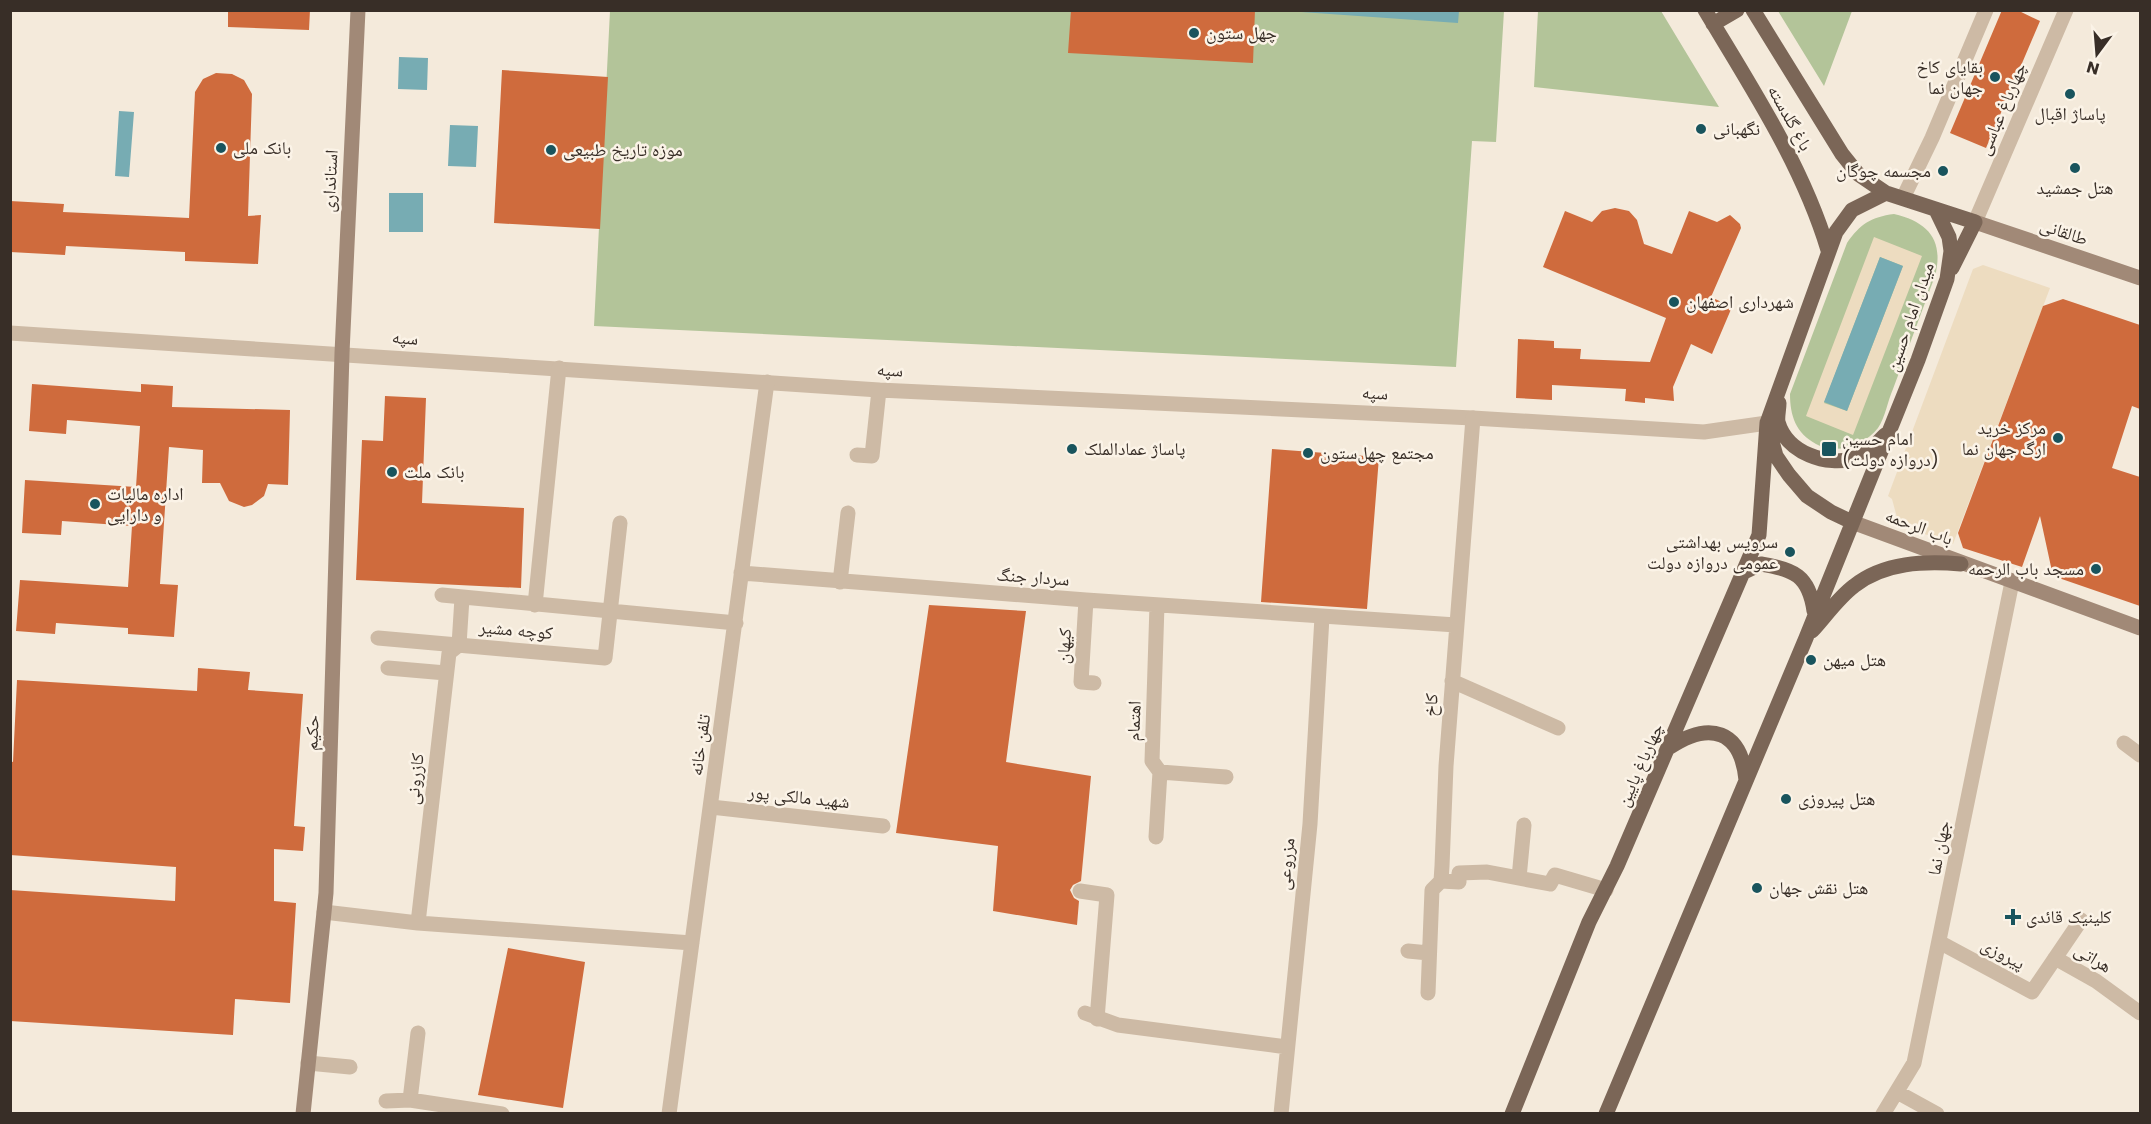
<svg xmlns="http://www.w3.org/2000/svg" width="2151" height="1124" viewBox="0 0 2151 1124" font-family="Poppins,'Noto Naskh Arabic',sans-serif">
  <rect width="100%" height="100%" fill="#f4eadb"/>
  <path fill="#b3c499" d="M610,11H1504L1496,142L1472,141L1456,367L594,326Z
    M1538,11H1661L1719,107L1534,87Z
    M1778,11H1852L1824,86Z
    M1894,214C1929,222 1944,241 1935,276C1921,314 1907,351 1893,389C1888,400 1885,418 1878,428C1864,446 1836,455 1816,444C1796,433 1790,416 1790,394L1847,243C1860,224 1871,217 1894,214Z"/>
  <path fill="#eddcc0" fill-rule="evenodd" d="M1874,237L1922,256L1853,435L1806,416ZM1880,257L1903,266L1847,411L1824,403Z
    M1983,265L2050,288L1953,544L1899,525L1892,499L1888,496L1973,269Z"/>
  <path fill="#77acb3" d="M1287,11V10L1459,11L1458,23Z
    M399,57L428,58L427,90L398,89Z
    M119,111L134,112L129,177L115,176Z
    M450,125L478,126L476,167L448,166Z
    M389,193H423V232H389Z
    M1880,257L1903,266L1847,411L1824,402Z"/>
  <path fill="#cf6b3d" d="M228,10H310L309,30L228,27Z
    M1071,10H1255L1253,63L1068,53Z
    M2002,10H2017L2040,21L1986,148L1950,133Z
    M502,70L608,77L600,229L494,223Z
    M216,73L232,74L244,80L252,94L248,216L261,215L258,264L185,261V252L66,246L65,255L10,252V201L64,204L63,212L189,218L195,92L203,79Z
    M1615,208L1629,211L1637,220L1644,244L1672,254L1689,211L1717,222L1730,215L1740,224L1741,228L1711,297L1732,307L1712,354L1691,344L1673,387L1674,401L1645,398V403L1625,401L1626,389L1552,385V400L1516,398L1518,339L1554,341V348L1581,349L1580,359L1650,362L1666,318L1543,267L1565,211L1592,222L1602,211Z
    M2063,299L2140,325V409L2132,406L2112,468L2140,477V606L2053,576L2040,516L2022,567L1963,548L1958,533L2043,306Z
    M32,384L141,392V384L173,386L172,407L290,410L288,485L268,484L264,496L252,505L244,507L229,501L220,483H202L203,450L169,447L160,584L178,585L174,637L128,634V628L56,623L55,634L16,631L20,580L128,587L132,526L62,521L61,535L22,533L25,480L136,487L140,426L67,420L66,434L29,431Z
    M385,396L426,398L422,503L524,508L521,588L356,580L362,440L383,441Z
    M1272,449L1379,457L1367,609L1261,602Z
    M929,605L1026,611L1006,762L1091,776L1081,881L1073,885L1070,890L1074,898L1079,901L1077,925L993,911L998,846L896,833Z
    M198,668L250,672L248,690L303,694L294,826L305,827L303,851L274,849V901L296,903L290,1003L235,999L233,1035L10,1021V890L175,901L176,867L10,855V761L13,762L17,680L197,691Z
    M508,948L585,962L563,1108L478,1095Z"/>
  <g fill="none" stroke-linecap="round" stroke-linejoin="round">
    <path stroke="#cdbaa5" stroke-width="15" d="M1903,198L1932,138L1986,10
      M1975,222L2066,10
      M10,333L879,390L1473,418L1704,432L1767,423
      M857,455L872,456L879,390"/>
    <path stroke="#cdbaa5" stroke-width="15" d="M741,573L1086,600L1456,625
      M840,582L848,513
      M442,595L736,623
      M1086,600L1081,682L1094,683
      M535,605L559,368
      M378,638L605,658L620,523
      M388,668L446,673
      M1452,681L1558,728
      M2124,743L2140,755
      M1160,772L1226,777
      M711,807L883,826
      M1156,837L1160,772L1152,761L1157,605
      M1519,878L1524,825
      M1441,881L1459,882V873L1487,872L1550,884L1555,875L1606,890
      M1080,891L1107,895L1097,1019
      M324,912L418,923L692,943
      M418,923L449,653L459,645L462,598
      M1941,943L2032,992L2081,920
      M1408,951L1429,953
      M2055,958L2096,981L2140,1013
      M1428,993L1432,890L1441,881L1442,866L1446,766L1473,418
      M1085,1013L1118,1025L1287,1047
      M308,1063L350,1067
      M1897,1092L1937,1114
      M410,1100L418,1033
      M386,1101L410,1100L502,1114
      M669,1114L767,382
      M1281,1114L1310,824L1322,617
      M1883,1114L1914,1063L2012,582"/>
    <path stroke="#a18977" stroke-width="15" d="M1975,222L2140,278
      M1852,522L2140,628
      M303,1114L326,893L342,353L358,10"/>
    <path stroke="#7b6657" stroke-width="15" d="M1705,10C1751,87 1802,164 1828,250
      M1753,10L1842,154L1858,174L1886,193
      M1713,24L1737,10
      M1779,403C1779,409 1777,417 1778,422C1787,453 1827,467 1855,458C1868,454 1876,444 1885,435
      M1852,522L1831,512L1807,496L1789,475L1776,456L1767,423L1836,232L1852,210L1886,193L1975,222L1952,268
      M1742,573L1761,564C1794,569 1809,576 1814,611
      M1812,631C1825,617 1838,598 1854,586C1884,562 1925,561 1961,564
      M1670,747C1710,721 1741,730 1746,780
      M1512,1114L1589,922L1617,866L1759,535L1767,423
      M1606,1114L1806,638L1918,360L1947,279L1951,251L1949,237L1936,210"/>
  </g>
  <g fill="#19545d" stroke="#fbf3e7" stroke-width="2">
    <circle cx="1194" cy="33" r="6"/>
    <circle cx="1995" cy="77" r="6"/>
    <circle cx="2070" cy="94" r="6"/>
    <circle cx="1701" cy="129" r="6"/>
    <circle cx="221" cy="148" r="6"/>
    <circle cx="551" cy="150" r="6"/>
    <circle cx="2075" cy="168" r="6"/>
    <circle cx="1943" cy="171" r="6"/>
    <circle cx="1674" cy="302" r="6"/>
    <circle cx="2058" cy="438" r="6"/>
    <circle cx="1072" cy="449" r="6"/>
    <rect x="1821" y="441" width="16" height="16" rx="3"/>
    <circle cx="1308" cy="453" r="6"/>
    <circle cx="392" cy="472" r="6"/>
    <circle cx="95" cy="504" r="6"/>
    <circle cx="1790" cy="552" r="6"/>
    <circle cx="2096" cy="569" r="6"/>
    <circle cx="1811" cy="660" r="6"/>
    <circle cx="1786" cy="799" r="6"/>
    <circle cx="1757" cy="888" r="6"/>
    <path d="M2010 908h6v6h6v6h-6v6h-6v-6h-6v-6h6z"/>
  </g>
  <g text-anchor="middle" stroke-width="5" stroke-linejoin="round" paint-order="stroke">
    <g font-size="18" fill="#382e27" stroke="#fbf3e7" text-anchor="start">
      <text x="1206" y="39">چهل ستون</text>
      <text x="1983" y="73" text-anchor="end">بقایای کاخ<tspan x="1983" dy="21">جهان نما</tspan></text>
      <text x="2070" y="120" text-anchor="middle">پاساژ اقبال</text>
      <text x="1713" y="135">نگهبانی</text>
      <text x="233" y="154">بانک ملی</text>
      <text x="563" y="156">موزه تاریخ طبیعی</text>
      <text x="1931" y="177" text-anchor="end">مجسمه چوگان</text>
      <text x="2075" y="194" text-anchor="middle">هتل جمشید</text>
      <text x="1686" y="308">شهرداری اصفهان</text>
      <text x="2046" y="434" text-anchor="end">مرکز خرید<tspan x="2046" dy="21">ارگ جهان نما</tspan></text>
      <text x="1842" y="445">امام حسین<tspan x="1842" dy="21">(دروازه دولت)</tspan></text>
      <text x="1084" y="455">پاساژ عمادالملک</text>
      <text x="1320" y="459">مجتمع چهل‌ستون</text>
      <text x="404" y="478">بانک ملت</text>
      <text x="107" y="500">اداره مالیات<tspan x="107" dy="21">و دارایی</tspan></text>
      <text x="1778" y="548" text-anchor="end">سرویس بهداشتی<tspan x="1778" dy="21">عمومی دروازه دولت</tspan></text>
      <text x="2084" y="575" text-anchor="end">مسجد باب الرحمه</text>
      <text x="1823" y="666">هتل میهن</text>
      <text x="1798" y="805">هتل پیروزی</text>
      <text x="1769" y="894">هتل نقش جهان</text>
      <text x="2026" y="923">کلینیک قائدی</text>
    </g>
    <g font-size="18" fill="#382e27" stroke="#fbf3e7">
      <text transform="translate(2002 109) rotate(-67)" y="6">چهارباغ عباسی</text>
      <text transform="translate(1790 118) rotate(61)" y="6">باغ گلدسته</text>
      <text transform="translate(330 181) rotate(-87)" y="6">استانداری</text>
      <text transform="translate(2064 232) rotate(19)" y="6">طالقانی</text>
      <text transform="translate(1910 317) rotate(-71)" y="6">میدان امام حسین</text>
      <text transform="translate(405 338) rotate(4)" y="6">سپه</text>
      <text transform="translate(890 370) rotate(3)" y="6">سپه</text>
      <text transform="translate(1375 393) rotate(3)" y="6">سپه</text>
      <text transform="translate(1919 527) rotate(21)" y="6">باب الرحمه</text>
      <text transform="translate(1033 577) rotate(4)" y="6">سردار جنگ</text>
      <text transform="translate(516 630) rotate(5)" y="6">كوچه مشير</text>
      <text transform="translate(1064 646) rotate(-86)" y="6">کیهان</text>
      <text transform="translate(1431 705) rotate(-86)" y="6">کاخ</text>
      <text transform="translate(1134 721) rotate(-88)" y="6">اهتمام</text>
      <text transform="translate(312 733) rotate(-88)" y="6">حکیم</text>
      <text transform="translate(700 745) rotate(-82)" y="6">تلفن خانه</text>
      <text transform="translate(1640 765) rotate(-66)" y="6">چهارباغ پایین</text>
      <text transform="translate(415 779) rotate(-84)" y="6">کازرونی</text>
      <text transform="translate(799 797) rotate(6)" y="6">شهید مالکی پور</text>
      <text transform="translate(1939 848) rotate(-79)" y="6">جهان نما</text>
      <text transform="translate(1286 864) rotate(-84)" y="6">مزروعی</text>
      <text transform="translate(2003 954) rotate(28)" y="6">پیروزی</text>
      <text transform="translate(2093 958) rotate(31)" y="6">هراتی</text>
    </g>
  </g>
  <rect width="2151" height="1124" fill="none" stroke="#382e27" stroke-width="24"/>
  <g transform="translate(2097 54) rotate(196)" stroke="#fbf3e7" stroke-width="4.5" paint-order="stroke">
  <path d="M0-4.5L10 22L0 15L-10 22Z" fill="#382e27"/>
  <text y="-9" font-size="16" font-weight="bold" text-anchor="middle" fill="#382e27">N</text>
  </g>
</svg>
